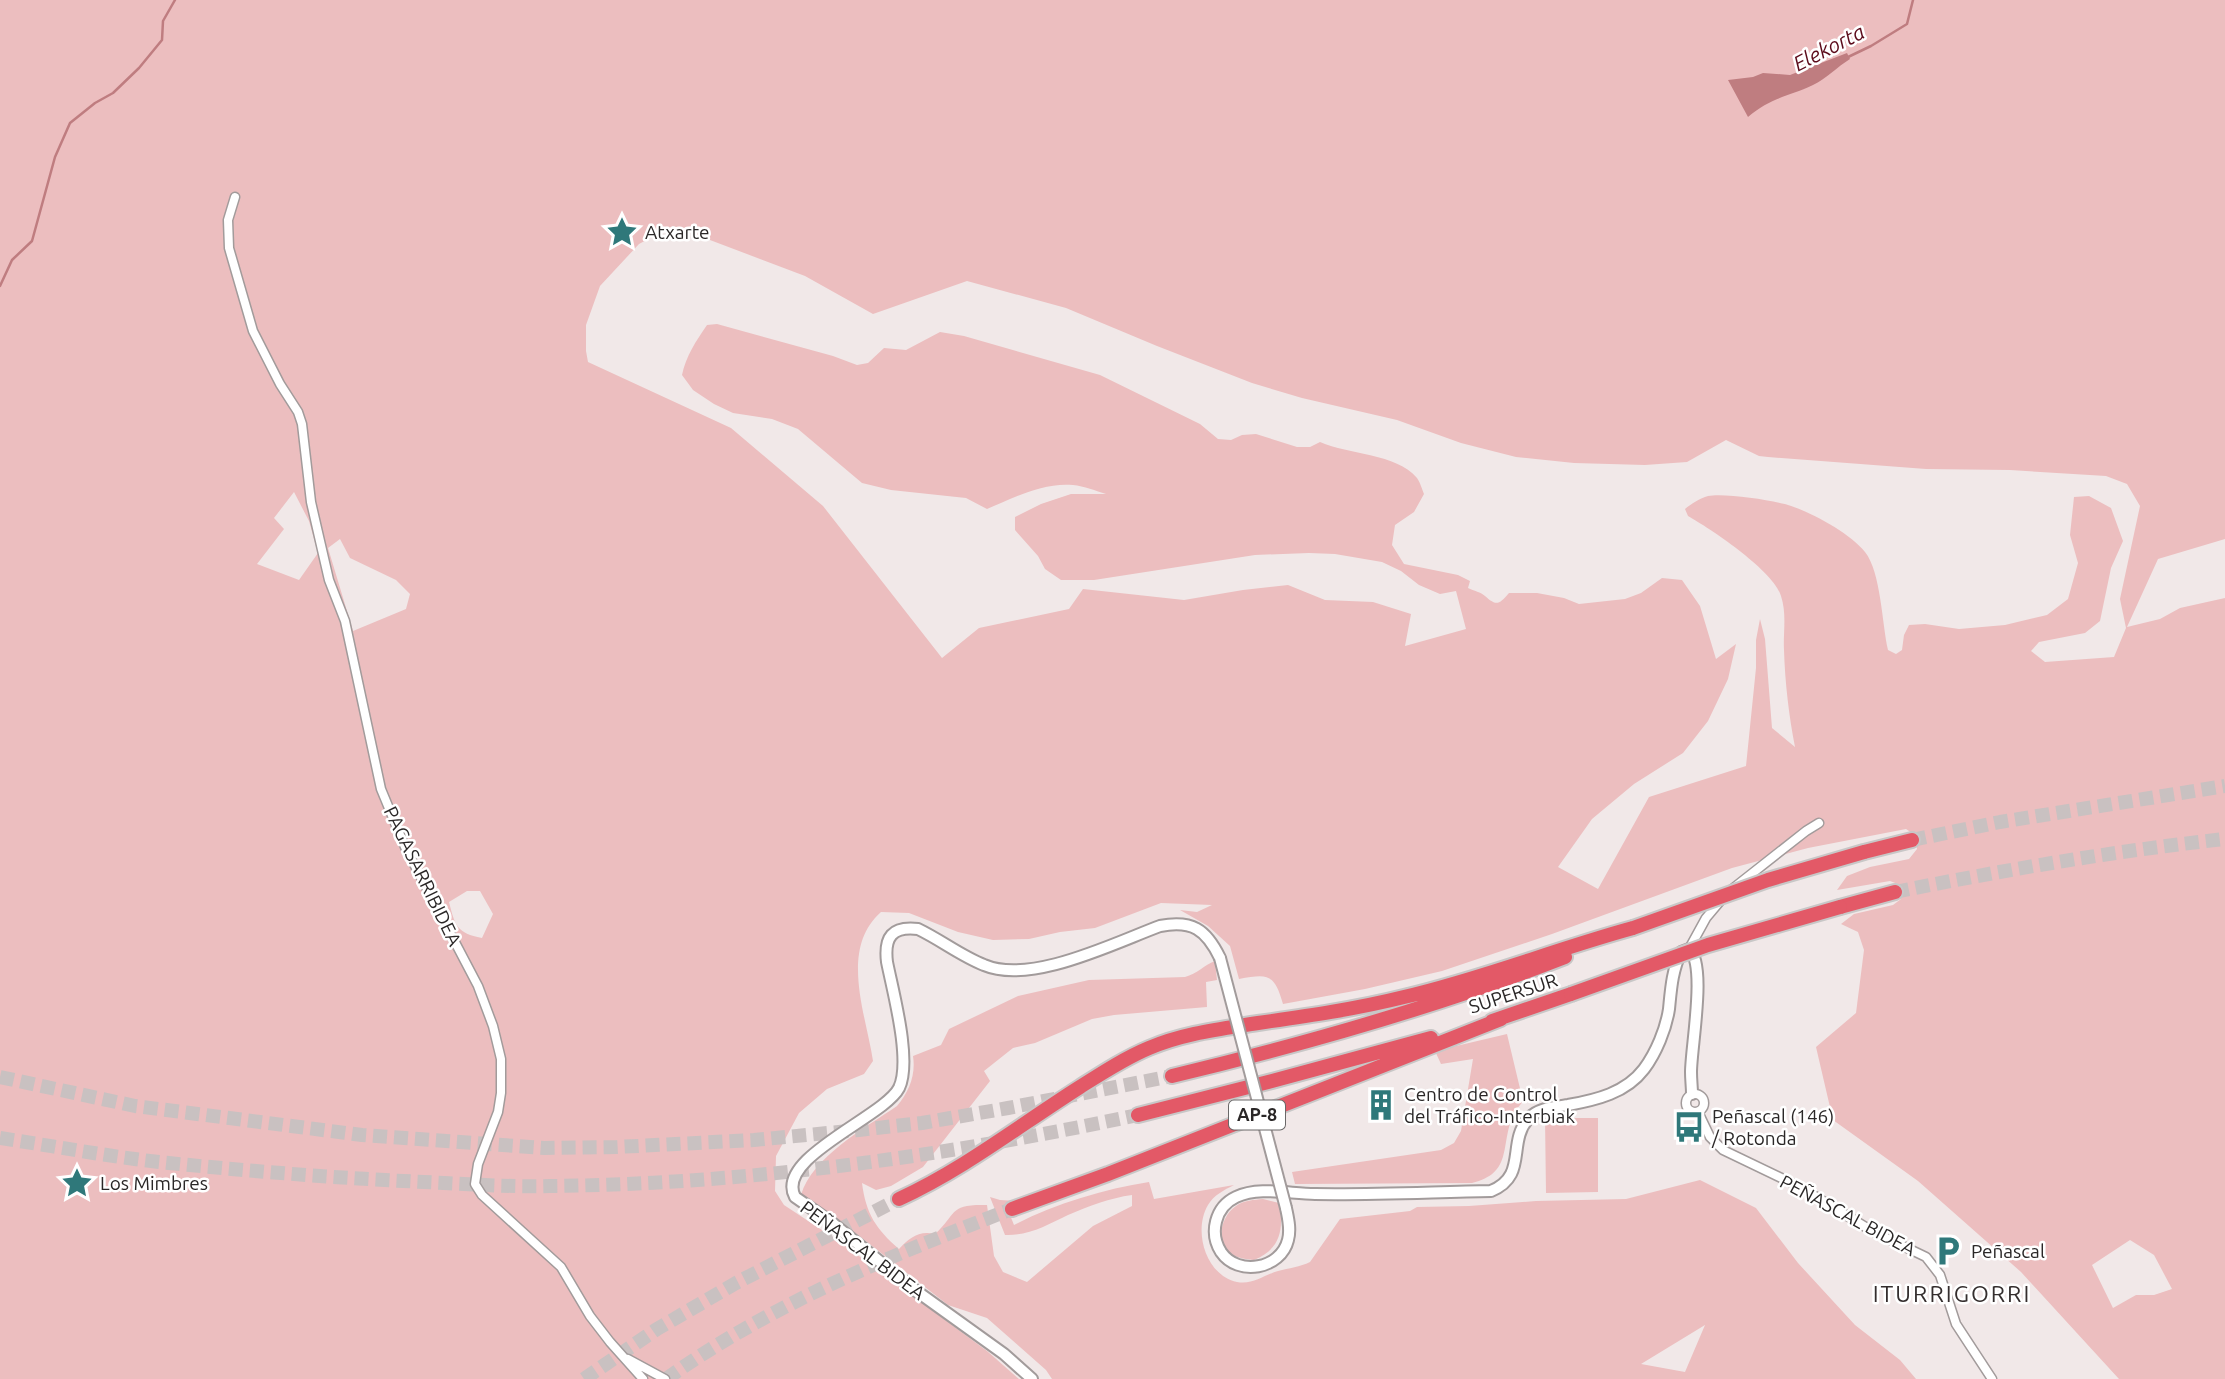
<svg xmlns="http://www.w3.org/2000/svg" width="2225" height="1379" viewBox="0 0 2225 1379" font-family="Ubuntu,sans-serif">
  <rect width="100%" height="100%" fill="#f1e8e8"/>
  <path fill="#ecbebf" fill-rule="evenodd" d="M0,0H2225V539L2158,559L2127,627L2160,619L2180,608L2225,598V1379H2119L2021,1272L1918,1181L1833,1120L1816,1047L1856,1013L1864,950L1858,932L1841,924L1854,914L1893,905L1901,899L1898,884L1890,881L1837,890L1847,876L1870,867L1909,859L1917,849L1915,835L1906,829L1808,848L1732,868L1552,934L1442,971L1365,989L1283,1004C1274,973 1268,974 1239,979L1230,946L1208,926L1180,910L1197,912L1212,905L1161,903L1095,928L1060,932L1029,939L993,940L958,932L909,913L881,912C839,949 866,1014 873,1061L864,1074L827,1089L799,1113L776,1156L775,1191L784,1205L840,1242L987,1351L1019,1379H0ZM673,226L805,276L873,314L967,281L1066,308L1157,346L1252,383L1302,398L1397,420L1461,443L1516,457L1574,463L1645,465L1687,462L1726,440L1759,456L1768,457L1926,469L2010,470L2106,476L2127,484L2140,506L2120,599L2126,628L2114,657L2045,662L2031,651L2039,642L2085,633L2100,621L2111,568L2123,541L2111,508L2089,496L2074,497L2070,535L2078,563L2068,599L2047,615L2005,625L1959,629L1925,624L1909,625L1904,635L1902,650L1896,654L1888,650C1882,624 1881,572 1865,552C1850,533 1811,512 1788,505C1771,500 1725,493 1708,496C1700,498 1691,504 1685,509L1688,516C1711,529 1774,571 1781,596C1787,614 1783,633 1784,650C1785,683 1789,716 1795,747L1772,728L1765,639L1760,619L1756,640V668L1746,766L1649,797L1598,889L1558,867L1592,819L1634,784L1683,753L1708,721L1728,679L1736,644L1716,659L1700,606L1682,580L1662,578L1641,593L1625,599L1579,604L1564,598L1537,593H1509C1499,605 1496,606 1485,596C1481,592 1474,591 1468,588L1470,581L1458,575L1404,564L1392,545L1395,525L1414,512L1424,494C1422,489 1420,482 1417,478C1396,453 1349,455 1320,442L1310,447H1297L1256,434L1242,435L1231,440L1218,439L1200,424L1100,375L964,336L940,332L906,350L884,348L868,363L857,365L833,356L717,324L707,325C696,341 686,356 682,375L693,390L714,404L733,413L772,419L798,429L862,483L891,490L966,498L987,509C1013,498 1044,482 1073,485C1084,486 1096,491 1106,494H1071L1041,504L1015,517V530L1038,556L1045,569L1061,580H1094L1255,555L1309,553L1335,554L1382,562L1401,571L1419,585L1440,594L1456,591L1466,629L1405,646L1411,614L1373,602L1325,600L1288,585L1243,590L1184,600L1083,589L1069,609L979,628L942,658L823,506L731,428L588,362L586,351V325L600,286L639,244ZM294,492L309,521L318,553L299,580L257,564L284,529L274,518ZM340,539L350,558L396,580L410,594L406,609L353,631L328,548ZM467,891H480L493,914L482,938C457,933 455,926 449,902ZM2130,1240L2154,1255L2172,1289L2154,1295H2136L2113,1308L2092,1265Z
    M1215,961L1217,980L1206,982L1207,1007L1114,1015L1092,1019L1035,1043L1013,1048L984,1071L990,1081L923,1167L891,1186L876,1190L862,1183C866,1214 876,1229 899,1249C909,1238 919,1230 935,1234C958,1213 948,1204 987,1205L994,1256L1003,1272L1027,1282L1093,1226L1132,1206V1195C1110,1198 1089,1206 1068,1215C1047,1225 1029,1236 1005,1235L990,1197L1000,1200L1017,1201L1006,1205L1014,1225C1054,1204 1104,1189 1149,1182L1154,1199L1234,1185C1224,1190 1214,1195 1208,1205C1193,1230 1205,1275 1237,1282C1253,1285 1264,1275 1278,1271C1289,1268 1300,1267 1310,1262L1340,1219L1410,1211L1417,1207L1469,1206L1536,1201L1626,1199L1700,1180L1756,1208L1798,1263L1855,1325L1900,1360L1916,1379H1052L1046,1370L987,1318L948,1305L849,1228L801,1195C812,1157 865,1128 897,1106C909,1092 916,1075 913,1056L941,1045L949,1029L1018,996L1089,980L1185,977C1197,974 1204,965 1215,961ZM1705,1325L1685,1372L1641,1364Z
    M1507,1034L1523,1101C1520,1106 1515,1110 1513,1115C1500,1146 1513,1173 1472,1183L1295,1184L1292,1172L1441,1150L1454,1143L1461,1131L1473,1059L1441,1064L1435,1051Z
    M1545,1118H1598V1192L1546,1193Z
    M1263,1199L1279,1203C1284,1229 1281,1249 1254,1260C1247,1259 1239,1259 1232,1254C1214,1243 1221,1216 1236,1206C1244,1200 1254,1200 1263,1199Z"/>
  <path fill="#bf7d80" d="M1847,53L1850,59C1837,67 1826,79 1813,85C1788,97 1771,97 1748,117L1728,80L1753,77L1763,73L1790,75Z"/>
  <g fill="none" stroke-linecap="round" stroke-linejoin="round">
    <path stroke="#bf7d80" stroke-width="2.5" d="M1846,58L1871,46L1907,24L1913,0
      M0,286L12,260L32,241L55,157L70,123L95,103L113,93L139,68L162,40L163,21L175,0"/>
    <path stroke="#c9c1c1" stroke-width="14" stroke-dasharray="14 7" stroke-linecap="butt" d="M1912,840L2000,822L2225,786
      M1895,892C2004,870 2114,851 2225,839
      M0,1077L135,1106L362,1135L544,1148L617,1147L754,1140L859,1130L922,1123L1008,1108L1172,1076
      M0,1138C53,1146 106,1156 159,1162C247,1171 336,1178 424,1182C466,1184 508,1187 550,1186C749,1184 945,1156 1138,1115
      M584,1379L657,1329L736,1283L899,1199
      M666,1379C771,1304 892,1255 1012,1209"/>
    <defs>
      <path id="street" d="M235,197L228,220L229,248L253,331L280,384L298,412L302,424L311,502L329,580L345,621L381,789L405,847L478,986L493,1026L501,1059V1093L498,1112L478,1164L475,1184L482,1195L561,1267L590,1316L610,1342L643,1379
        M1731,890L1806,831L1819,823
        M1689,949L1706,918L1722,899
        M1686 1103a9 9 0 1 1 18 0a9 9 0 1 1-18 0Z
        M1698,1112L1710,1137L1723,1150L1800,1187L1872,1231L1926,1257L1940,1275L1956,1324L1992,1379
        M628,1359L665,1379"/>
      <path id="secondary" d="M1286,1208C1288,1218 1291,1229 1288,1240C1281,1269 1238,1277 1221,1252C1209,1233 1215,1207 1236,1197C1259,1186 1290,1194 1315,1194C1373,1195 1432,1192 1491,1191C1528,1176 1507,1143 1528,1119C1538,1108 1554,1107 1568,1105C1596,1100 1626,1093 1644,1069C1656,1053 1666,1029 1669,1009C1671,989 1672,971 1681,952L1689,949C1707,964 1691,1047 1691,1072C1691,1080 1692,1087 1692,1094
        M1032,1379L1004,1354L915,1290L831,1222L795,1197C774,1158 884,1117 899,1088C912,1061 893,992 887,962C884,937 892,926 918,929C941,940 961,956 984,965C1031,985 1114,943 1160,926C1192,920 1206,929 1220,958"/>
      <path id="highway" d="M1864,852L1912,840
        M1840,907L1895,892
        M1492,1021L1571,994
        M1172,1076C1305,1044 1437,1007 1565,957
        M1138,1115L1272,1081L1431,1038
        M899,1199C964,1169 1020,1125 1080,1087C1102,1073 1125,1058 1149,1048C1184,1033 1221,1029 1258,1023C1307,1016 1356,1009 1404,997C1482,979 1556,949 1633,928
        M1012,1209L1108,1174L1501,1019"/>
    </defs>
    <use href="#street" stroke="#a29b9b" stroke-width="11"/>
    <use href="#secondary" stroke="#a29b9b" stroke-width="14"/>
    <use href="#highway" stroke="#c8c7c7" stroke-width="18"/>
    <use href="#street" stroke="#fff" stroke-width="8"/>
    <use href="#secondary" stroke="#fff" stroke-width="10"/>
    <use href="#highway" stroke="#e35967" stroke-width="14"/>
    <defs>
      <path id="secondary-bridge" d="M1220,958L1286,1208"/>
      <path id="highway-bridge" d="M1633,928L1768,880L1864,852
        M1571,994L1708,945L1840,907"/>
    </defs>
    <use href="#secondary-bridge" stroke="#a29b9b" stroke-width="14" stroke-linecap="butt"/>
    <use href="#highway-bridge" stroke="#c8c7c7" stroke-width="18" stroke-linecap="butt"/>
    <use href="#secondary-bridge" stroke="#fff" stroke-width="10"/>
    <use href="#highway-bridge" stroke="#e35967" stroke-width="14"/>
  </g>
  <defs>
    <symbol id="sight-bare" viewBox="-9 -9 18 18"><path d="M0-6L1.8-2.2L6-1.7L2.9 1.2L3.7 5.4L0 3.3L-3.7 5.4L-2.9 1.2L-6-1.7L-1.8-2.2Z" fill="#2f787a" stroke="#fff" stroke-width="2.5" paint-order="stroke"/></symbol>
    <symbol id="building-bare" viewBox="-9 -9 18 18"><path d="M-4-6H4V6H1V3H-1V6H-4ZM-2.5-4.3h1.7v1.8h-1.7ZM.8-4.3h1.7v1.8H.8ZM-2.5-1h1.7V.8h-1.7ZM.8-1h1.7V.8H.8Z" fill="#2f787a" stroke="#fff" stroke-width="2.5" paint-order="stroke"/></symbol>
    <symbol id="bus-bare" viewBox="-9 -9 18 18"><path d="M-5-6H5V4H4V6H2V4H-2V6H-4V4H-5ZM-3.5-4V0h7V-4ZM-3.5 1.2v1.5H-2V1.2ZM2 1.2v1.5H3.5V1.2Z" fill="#2f787a" stroke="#fff" stroke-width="2.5" paint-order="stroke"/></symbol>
    <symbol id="parking-bare" viewBox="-9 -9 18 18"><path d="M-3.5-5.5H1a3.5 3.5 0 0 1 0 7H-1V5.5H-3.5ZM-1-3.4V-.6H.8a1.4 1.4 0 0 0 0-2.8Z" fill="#2f787a" stroke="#fff" stroke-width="2.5" paint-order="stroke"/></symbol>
  </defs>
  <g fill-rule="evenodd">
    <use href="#sight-bare" x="600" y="210" width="44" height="44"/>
    <use href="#building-bare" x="1359" y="1083" width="44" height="44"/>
    <use href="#bus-bare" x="1667" y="1105" width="44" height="44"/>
    <use href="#sight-bare" x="55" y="1161" width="44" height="44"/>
    <use href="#parking-bare" x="1926" y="1229" width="44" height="44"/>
  </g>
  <g text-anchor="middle" stroke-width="5" stroke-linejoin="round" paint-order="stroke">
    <rect fill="#fff" stroke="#6a6868" stroke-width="2" x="1229" y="1100.5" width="56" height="29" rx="5"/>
    <g font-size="18" font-weight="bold" fill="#2a2727">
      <text x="1257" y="1121">AP-8</text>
    </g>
    <g font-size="19" fill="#2a2727" stroke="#fff" text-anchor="start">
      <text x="645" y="239">Atxarte</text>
      <text x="1404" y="1101">Centro de Control<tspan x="1404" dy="22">del Tráfico-Interbiak</tspan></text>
      <text x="1712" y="1123">Peñascal (146)<tspan x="1712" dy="22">/ Rotonda</tspan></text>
      <text x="100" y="1190">Los Mimbres</text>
      <text x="1971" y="1258">Peñascal</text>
    </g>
    <g font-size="19" fill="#2a2727" stroke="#fff">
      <text transform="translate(423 876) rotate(64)" y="7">PAGASARRIBIDEA</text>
      <text transform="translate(1513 993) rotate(-18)" y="7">SUPERSUR</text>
      <text transform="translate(1848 1215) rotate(28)" y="7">PEÑASCAL BIDEA</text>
      <text transform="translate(863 1250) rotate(37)" y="7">PEÑASCAL BIDEA</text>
    </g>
    <g font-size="21" font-style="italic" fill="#5b0a1a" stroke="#fff">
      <text transform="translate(1829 48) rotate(-27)" y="7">Elekorta</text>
    </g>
    <g font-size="23" letter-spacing="2" fill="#342e2e" stroke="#fff">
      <text x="1952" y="1302">ITURRIGORRI</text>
    </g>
  </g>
</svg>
